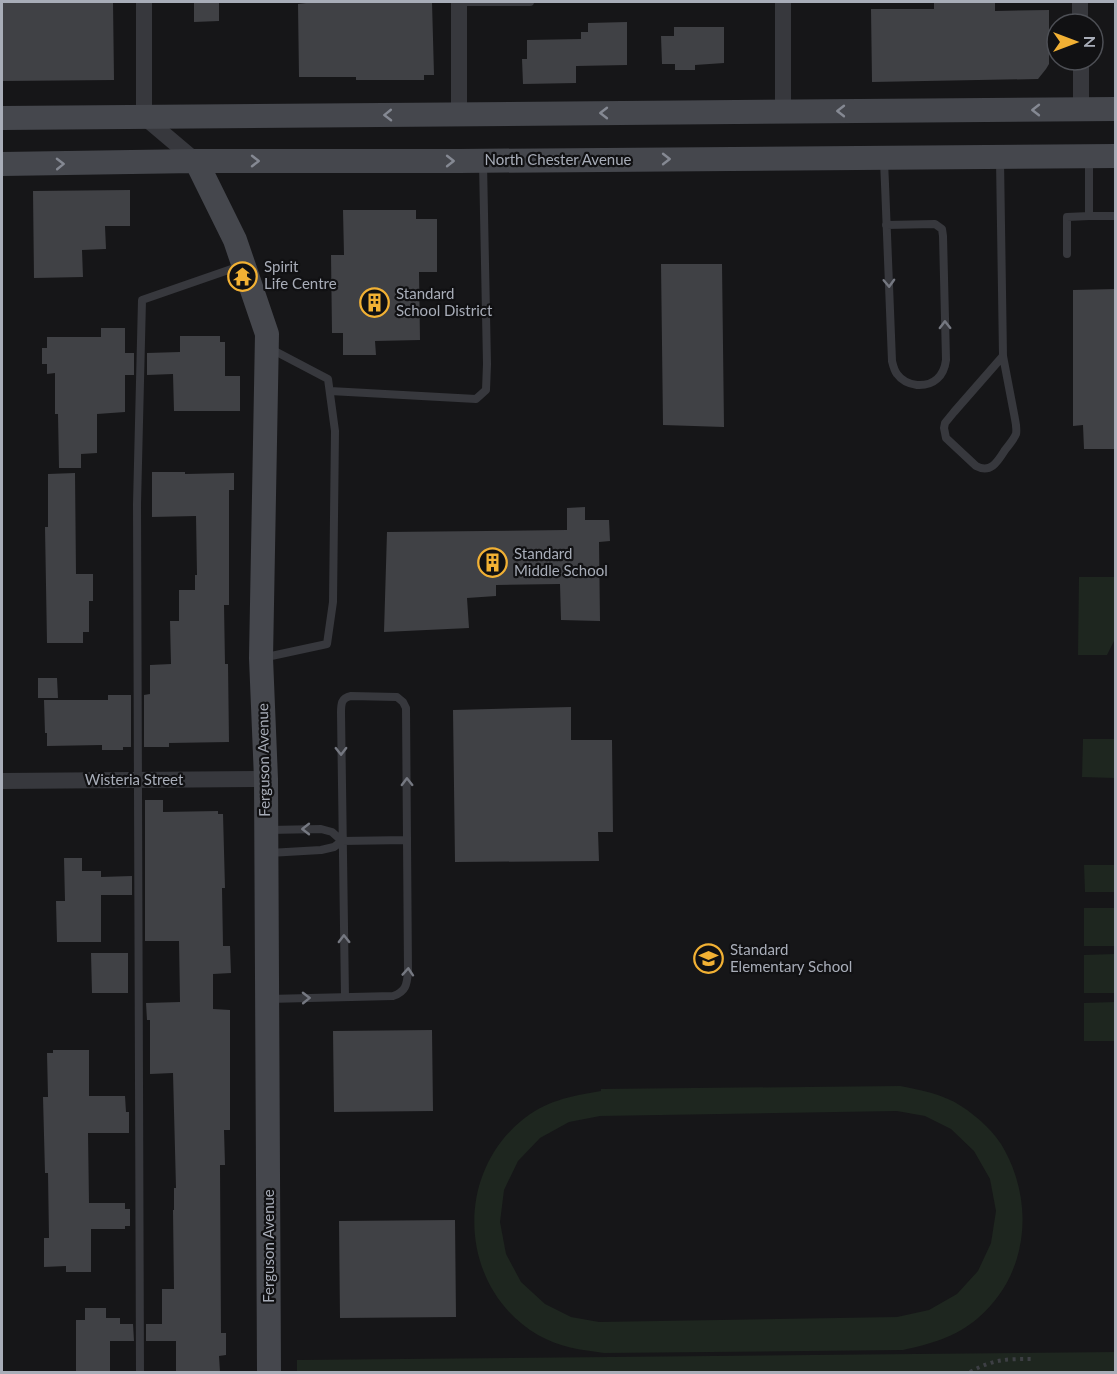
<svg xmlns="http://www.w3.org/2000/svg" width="1117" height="1374" viewBox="0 0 1117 1374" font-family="Lato,sans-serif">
  <rect width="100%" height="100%" fill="#161618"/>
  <path fill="#1e261f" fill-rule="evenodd" d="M1079,577H1115V639L1107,655H1078Z
    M1083,739H1115V778L1082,777Z
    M1084,865H1115V892H1085Z
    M1084,908H1115V946H1084Z
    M1115,954V993H1084V955Z
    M1115,1002V1041H1084V1003Z
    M900,1086C921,1090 943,1094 961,1106C978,1117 996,1133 1005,1151C1035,1207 1027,1276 978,1318C956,1337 930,1344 903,1350L604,1353C581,1350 559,1347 538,1335C461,1290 452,1179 521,1121C545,1101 570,1096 601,1091V1089ZM897,1111L925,1116L951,1129L974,1151L990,1179L996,1211L991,1243L978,1271L957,1294L929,1310L897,1317L599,1322L571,1317L545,1304L521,1282L506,1254L500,1222L504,1190L518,1161L540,1138L569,1122L600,1116Z
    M1116,1352L1115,1372H297V1360Z"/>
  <path fill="#404145" d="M2,2H113L114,80L2,81Z
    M194,2H219V21L194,22Z
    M306,2H432L434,75H424V80H356V77H299L298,4L306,3Z
    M934,2H995V11L1049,10V64L1046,69L1038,79L872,82L871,9H934Z
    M627,22V65L576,66V83L523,84L522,59H527V40L581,39V32H588V23Z
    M674,27H724V63L695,65V70H675V64H662L661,36H674Z
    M130,190V226H105L106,249L82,250L83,277L34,278L33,191Z
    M343,210H416V219H437V272H419L420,340L375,341L376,355H343V333H332L331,255H344Z
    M661,264H722L724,427L663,425Z
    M1116,289V449H1084L1083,425L1073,426V290Z
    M101,328H125V353H134V375H125V412L97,414V453L81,454V468H59L58,414H55V373L47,374V364H42V348H47V337H101Z
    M180,336H220V342H225V376H240V411H174L173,374L147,375V353L180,352Z
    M152,472H185V474L234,473V490H229V605H224L225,664H228L229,742L169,743V747H144V695L150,694V665L171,664L170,621H179V590H195V575H197L196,516L152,517Z
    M75,473L76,574H93V601H89V632H83V643H47L45,527H48V474Z
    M585,507V520H609L610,541L599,542L600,621L561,620L560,584L496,585V596L467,598L469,628L384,632L387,532L567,530V508Z
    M38,678H57L58,698H38Z
    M108,695H131V747H123V750H102V745L47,746V733H45L44,700H108Z
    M571,707V740H612L613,832H598L599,861L455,862L453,710Z
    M145,800H163V812L218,811V814H223L225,888H222L223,946H230L231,973L213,974V1009L230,1010V1130H224L225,1165H220L221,1333H226V1355L219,1356L220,1372H176V1341H146V1324H162V1289H174L173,1210H174V1188H176L173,1073L150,1074V1020H147L146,1003L180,1002L179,941H145Z
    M64,858H82V871H101V877L132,876V895H101V942H57L56,901H65Z
    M91,953H128V993H92Z
    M432,1030L433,1111L334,1112L333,1031Z
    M53,1050H89V1096H125L126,1112H129V1133H88L89,1203H125V1209H130V1226H125V1229H91V1272H66V1266L44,1267V1238H49L48,1173H45L43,1097H48L47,1053H53Z
    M455,1220L456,1317L340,1318L339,1221Z
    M85,1308H106V1318H120V1324H133L134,1341H110V1372H76V1320H85Z"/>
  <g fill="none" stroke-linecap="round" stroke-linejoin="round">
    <path stroke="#3d3f44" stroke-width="4" stroke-dasharray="3 4.5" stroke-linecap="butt" d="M970,1372C994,1359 1005,1359 1032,1359"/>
    <path stroke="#37383d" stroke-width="8" d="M459,2H530
      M1089,159V216H1116
      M1000,160L1003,356L954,412L945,423L944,428L946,438L976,466C991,474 998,461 1005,450C1009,445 1014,439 1016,434C1017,429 1016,424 1015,419L1003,356
      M884,161L885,184L892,361C893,365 894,370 897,374C902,381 909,384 917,385C934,386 944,376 946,360L943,236L942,229L935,224L886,225
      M1067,254V217L1089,216
      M330,391L476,399L486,390L487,364L483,163
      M262,658L327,644L333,602L335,431L328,379L269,348
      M268,830L321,829L332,832L342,841
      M269,853L321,850L334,847L342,841L407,840
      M268,999C309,998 351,997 393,996C406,992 407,984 408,972L406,708L403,702L397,697L351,696C341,698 341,704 341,713L345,997
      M140,1372L137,504L142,300L243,265"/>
    <path stroke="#37383d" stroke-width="16" d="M144,2V117L196,161
      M459,2V114
      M783,2V112
      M1080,2V24
      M1081,60V109
      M2,781L266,779"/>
    <path stroke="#45474d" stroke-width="24" d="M2,118L1116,109
      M196,161L235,240L267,334L261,658L266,779L269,1372
      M2,164L196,161H459L1116,156"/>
  </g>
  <defs><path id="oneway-chevron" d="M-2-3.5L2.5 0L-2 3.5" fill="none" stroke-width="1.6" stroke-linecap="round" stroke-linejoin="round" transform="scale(1.5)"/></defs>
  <g stroke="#858993">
    <use href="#oneway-chevron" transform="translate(1036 110) rotate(180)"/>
    <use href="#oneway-chevron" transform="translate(841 111) rotate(180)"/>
    <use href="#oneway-chevron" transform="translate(604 113) rotate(180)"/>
    <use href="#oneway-chevron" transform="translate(388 115) rotate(179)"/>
    <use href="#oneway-chevron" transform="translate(666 159)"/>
    <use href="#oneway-chevron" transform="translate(255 161)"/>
    <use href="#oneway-chevron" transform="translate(450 161)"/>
    <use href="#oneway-chevron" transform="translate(60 164) rotate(-1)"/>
  </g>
  <g stroke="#757881">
    <use href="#oneway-chevron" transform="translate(889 283) rotate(88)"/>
    <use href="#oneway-chevron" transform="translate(945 325) rotate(-91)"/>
    <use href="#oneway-chevron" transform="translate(341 751) rotate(89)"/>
    <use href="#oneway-chevron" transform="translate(407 782) rotate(-91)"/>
    <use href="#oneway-chevron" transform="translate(306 829) rotate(180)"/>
    <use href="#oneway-chevron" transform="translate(344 939) rotate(-91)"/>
    <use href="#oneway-chevron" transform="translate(408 972) rotate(-86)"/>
    <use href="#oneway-chevron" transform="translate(306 998) rotate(-1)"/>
  </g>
  <defs>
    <symbol id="temple-ring" viewBox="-11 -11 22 22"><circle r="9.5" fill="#111113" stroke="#f2b134" stroke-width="1.5"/><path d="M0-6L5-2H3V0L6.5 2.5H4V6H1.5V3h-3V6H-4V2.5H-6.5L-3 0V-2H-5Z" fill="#f2b134"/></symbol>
    <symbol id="building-ring" viewBox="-11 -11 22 22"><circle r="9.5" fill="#111113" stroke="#f2b134" stroke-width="1.5"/><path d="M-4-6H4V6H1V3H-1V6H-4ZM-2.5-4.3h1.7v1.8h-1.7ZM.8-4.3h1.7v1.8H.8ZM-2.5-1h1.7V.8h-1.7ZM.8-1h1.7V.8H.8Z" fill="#f2b134"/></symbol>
    <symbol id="school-ring" viewBox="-11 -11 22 22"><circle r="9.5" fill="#111113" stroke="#f2b134" stroke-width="1.5"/><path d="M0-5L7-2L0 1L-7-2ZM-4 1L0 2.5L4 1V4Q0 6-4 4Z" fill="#f2b134"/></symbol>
  </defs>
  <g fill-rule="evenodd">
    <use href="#temple-ring" x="226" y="260" width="33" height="33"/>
    <use href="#building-ring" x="358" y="286" width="33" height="33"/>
    <use href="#building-ring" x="476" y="546" width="33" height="33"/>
    <use href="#school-ring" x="692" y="942" width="33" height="33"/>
  </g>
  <g text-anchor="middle" stroke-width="4.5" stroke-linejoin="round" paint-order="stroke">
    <g font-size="15" fill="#a8adb8" stroke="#111113">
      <text x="558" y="165">North Chester Avenue</text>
      <text transform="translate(264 760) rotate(-91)" y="5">Ferguson Avenue</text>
      <text x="134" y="785">Wisteria Street</text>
      <text transform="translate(269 1246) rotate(-90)" y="5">Ferguson Avenue</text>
    </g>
    <g font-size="15" fill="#a8adb8" stroke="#111113" text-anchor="start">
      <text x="264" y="272">Spirit<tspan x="264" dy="17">Life Centre</tspan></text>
      <text x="396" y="299">Standard<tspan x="396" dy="17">School District</tspan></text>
      <text x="514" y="559">Standard<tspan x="514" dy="17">Middle School</tspan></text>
      <text x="730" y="955">Standard<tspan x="730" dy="17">Elementary School</tspan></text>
    </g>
  </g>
  <rect width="1117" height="1374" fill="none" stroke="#a8adb8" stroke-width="6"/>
  <g transform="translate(1075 42) rotate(90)"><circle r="28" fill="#111113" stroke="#4d4f55" stroke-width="1.5"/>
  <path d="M0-4.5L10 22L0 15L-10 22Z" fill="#f2b134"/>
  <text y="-9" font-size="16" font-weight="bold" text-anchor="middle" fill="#a8adb8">N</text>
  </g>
</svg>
